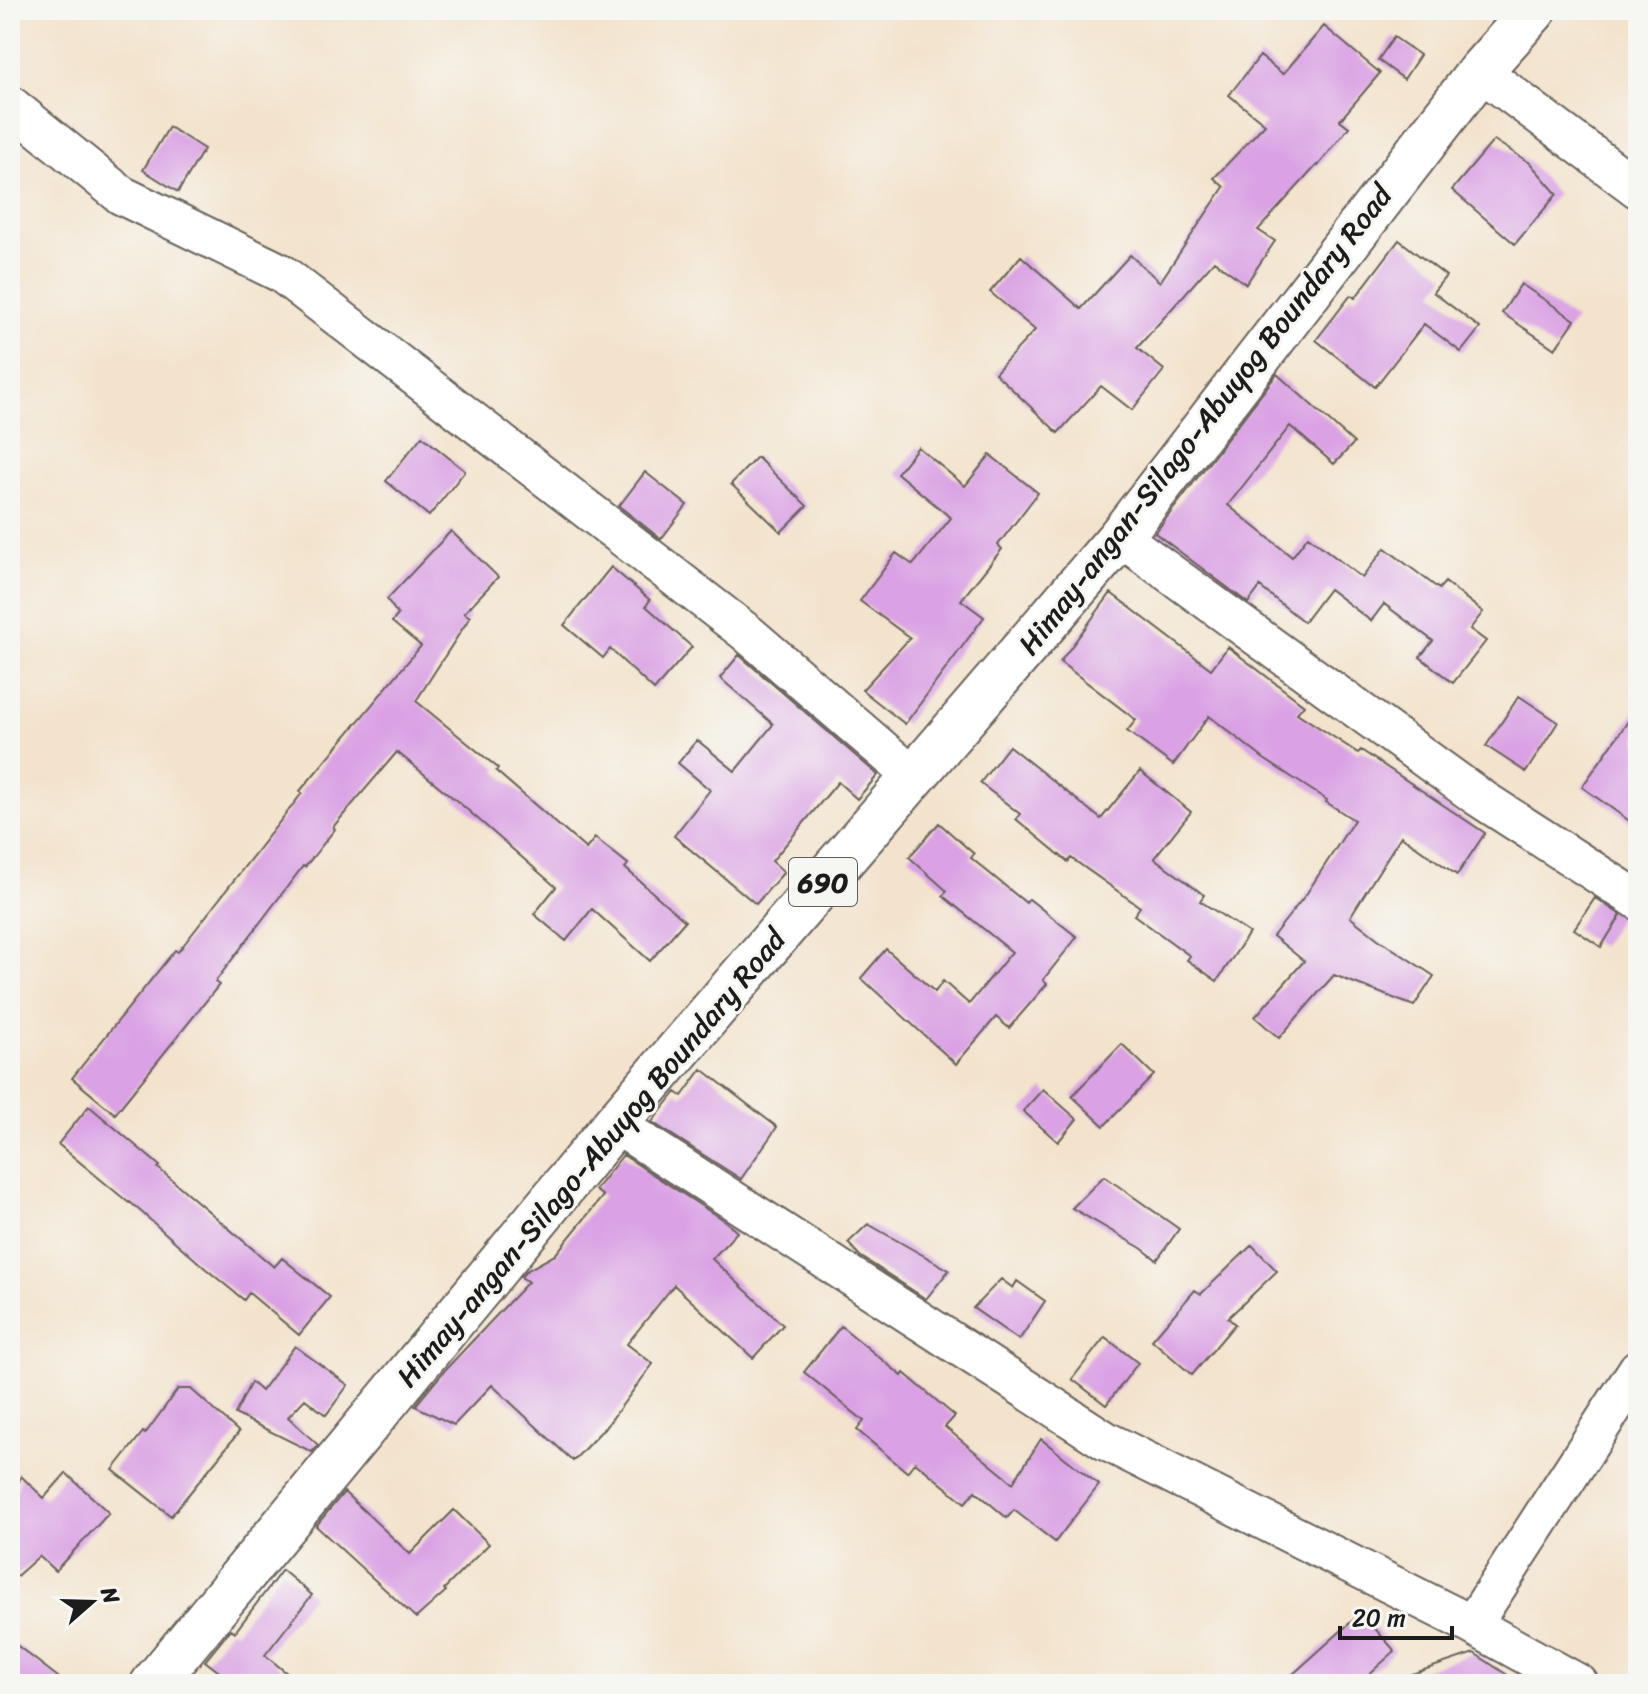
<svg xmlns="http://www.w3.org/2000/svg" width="1648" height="1694" viewBox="0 0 1648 1694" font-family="Sriracha,sans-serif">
  <rect width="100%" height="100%" fill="#f6f6f2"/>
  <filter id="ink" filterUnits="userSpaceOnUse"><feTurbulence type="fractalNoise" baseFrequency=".0125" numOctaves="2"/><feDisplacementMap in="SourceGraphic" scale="16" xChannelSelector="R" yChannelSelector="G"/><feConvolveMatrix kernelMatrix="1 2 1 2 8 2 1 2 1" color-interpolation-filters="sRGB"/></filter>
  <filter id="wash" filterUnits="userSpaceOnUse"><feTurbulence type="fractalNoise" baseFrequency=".006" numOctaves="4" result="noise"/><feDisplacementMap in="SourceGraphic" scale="32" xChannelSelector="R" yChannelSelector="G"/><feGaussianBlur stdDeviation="1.8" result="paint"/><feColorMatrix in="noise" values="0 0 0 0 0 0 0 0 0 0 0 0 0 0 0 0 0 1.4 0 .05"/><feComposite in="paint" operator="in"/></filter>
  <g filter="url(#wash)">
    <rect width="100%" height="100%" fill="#f3e3cc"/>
    <g id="blocks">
      <path fill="#daa2e4" d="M1324,26L1380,73L1340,120L1349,127L1318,166L1317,165L1258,230L1275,241L1246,284L1214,261L1137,348L1164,370L1132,410L1101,386L1058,433L995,373L1035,330L990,292L1021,256L1081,309L1130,255L1160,282L1224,187L1214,178L1265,124L1229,95L1260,56L1283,74Z
        M1394,37L1420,55L1404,79L1378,60Z
        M169,127L204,149L178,192L143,170Z
        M1494,140L1530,163L1557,194L1515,244L1452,190Z
        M1399,240L1446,276L1433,292L1480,328L1461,352L1424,324L1375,387L1316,340L1351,295L1355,298Z
        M1521,284L1575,320L1555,349L1502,313Z
        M1277,374L1354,443L1334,464L1290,426L1228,505L1292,557L1308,536L1362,578L1385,548L1439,589L1445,582L1483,612L1470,629L1486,641L1453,683L1420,657L1433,641L1384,604L1371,621L1329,589L1304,622L1260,587L1248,603L1155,533Z
        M422,436L465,471L429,516L386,481Z
        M918,447L965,486L990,455L1038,493L998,545L1002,549L961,600L984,617L905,724L862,690L910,638L860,601L896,553L913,565L951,518L897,473Z
        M757,457L807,506L781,532L731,484Z
        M645,472L687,505L661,539L619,506Z
        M451,531L498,577L464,613L470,617L416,701L498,768L496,771L586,849L595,838L628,864L625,868L685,921L650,961L592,909L566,941L534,914L556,887L463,806L397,752L333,827L335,829L305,867L303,866L215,982L219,985L115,1114L72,1078L175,950L178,952L302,793L300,791L421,646L392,622L398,615L387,599Z
        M611,567L650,600L646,606L692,647L654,690L610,649L603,658L564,625Z
        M1111,593L1211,669L1228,647L1304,705L1297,713L1358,753L1361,750L1485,833L1457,875L1401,836L1350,917L1378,939L1434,976L1414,1006L1334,975L1279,1038L1255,1017L1304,961L1273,936L1307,893L1354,820L1326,802L1327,800L1264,759L1209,716L1173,765L1127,731L1136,720L1060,662Z
        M739,655L878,775L857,799L838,782L772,861L784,872L756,904L674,836L710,790L678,763L697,740L735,771L772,726L773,724L720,678Z
        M1519,696L1558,722L1526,772L1486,746Z
        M1638,707V827L1582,787Z
        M1009,746L1101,819L1140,771L1191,812L1154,858L1204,895L1200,901L1249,933L1217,981L1187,960L1190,956L1134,915L1140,907L1071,858L1068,862L1016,819L1020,814L980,783Z
        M939,823L974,854L971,858L1026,903L1029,899L1077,937L1043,980L1047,984L1009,1028L996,1017L956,1064L861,978L886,949L935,992L943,981L969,1004L1012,952L943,896L947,891L909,857Z
        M1595,898L1621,915L1601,947L1574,929Z
        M1122,1044L1154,1075L1104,1126L1072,1096Z
        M702,1069L777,1127L741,1179L652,1122L676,1092L682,1096Z
        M1043,1089L1077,1119L1058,1142L1023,1111Z
        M89,1106L160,1166L158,1168L274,1267L282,1258L330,1297L299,1335L249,1293L244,1300L206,1269L130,1202L129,1203L58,1144Z
        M623,1155L726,1222L737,1232L712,1259L783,1325L753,1358L674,1285L627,1344L653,1364L608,1424L573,1461L492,1385L454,1425L415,1406L445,1370L528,1282L521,1277L526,1271L555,1255L603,1196L595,1190Z
        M1104,1176L1179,1229L1157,1260L1141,1248L1072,1208Z
        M868,1224L949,1270L926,1299L860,1256L848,1243Z
        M1252,1245L1277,1271L1228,1318L1235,1324L1192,1375L1152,1340L1195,1290L1201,1294Z
        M1001,1279L1013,1288L1017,1281L1045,1301L1019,1340L973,1308Z
        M841,1326L902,1376L904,1373L955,1416L945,1427L1013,1483L1041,1439L1099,1485L1055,1542L1014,1510L1007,1518L975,1491L965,1503L915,1462L907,1472L857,1430L864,1421L804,1372Z
        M1105,1337L1138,1363L1106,1405L1072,1379Z
        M295,1346L348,1385L326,1415L305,1399L288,1417L318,1445L312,1452L235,1414L251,1382L261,1391Z
        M178,1389H191L239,1432L171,1516L113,1470L143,1432L145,1434Z
        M66,1473L109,1513L55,1571L39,1556L10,1582V1508L21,1476L44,1498Z
        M344,1492L410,1554L454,1510L489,1544L444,1589L446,1591L416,1618L316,1526Z
        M282,1570L312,1595L265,1655L300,1684H235L205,1661L231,1629L235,1632Z
        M1361,1613L1395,1651L1358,1684H1282Z
        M10,1640L67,1684H10Z
        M1474,1653L1521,1684H1398L1397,1679Z"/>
    </g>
  </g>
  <g filter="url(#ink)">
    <use href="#blocks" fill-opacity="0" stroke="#67625a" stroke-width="2"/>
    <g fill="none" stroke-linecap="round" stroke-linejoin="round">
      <defs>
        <path id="street" d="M1480,71L1638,189
          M10,105L121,195L281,273L747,633L914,777
          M1120,537L1477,796L1638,900
          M615,1124L1106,1441L1472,1625L1579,1684
          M1472,1625L1638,1369"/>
        <path id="primary" d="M153,1684L615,1124L1120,537L1480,71L1534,10"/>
      </defs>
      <use href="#street" stroke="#67625a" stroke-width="42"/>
      <use href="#primary" stroke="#67625a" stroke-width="48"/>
      <use href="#street" stroke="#fff" stroke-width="38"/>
      <use href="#primary" stroke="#fff" stroke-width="44"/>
    </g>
  </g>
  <g text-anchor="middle" stroke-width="6" stroke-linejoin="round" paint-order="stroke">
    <rect fill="#f6f6f2" stroke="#5d5d5c" stroke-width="2" x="789" y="858" width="68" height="48" rx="6"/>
    <g font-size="28" font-weight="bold" fill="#1c1c1c">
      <text x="823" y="892">690</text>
    </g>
    <g font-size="30" fill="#1c1c1c" stroke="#f6f6f2">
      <text transform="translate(1205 420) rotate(-52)" y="10">Himay-angan-Silago-Abuyog Boundary Road</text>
      <text transform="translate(591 1158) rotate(-50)" y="10">Himay-angan-Silago-Abuyog Boundary Road</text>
    </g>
  </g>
  <rect width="1648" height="1694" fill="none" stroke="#f6f6f2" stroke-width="40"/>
  <g transform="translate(92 1602) rotate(70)" stroke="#f6f6f2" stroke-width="6" paint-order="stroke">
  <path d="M0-6L14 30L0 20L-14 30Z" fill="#1c1c1c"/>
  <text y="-12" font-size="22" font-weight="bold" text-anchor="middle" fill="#1c1c1c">N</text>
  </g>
  <path d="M1340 1626v12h112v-12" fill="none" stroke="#1c1c1c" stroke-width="4"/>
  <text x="1352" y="1626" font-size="24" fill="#1c1c1c" stroke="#f6f6f2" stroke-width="6" paint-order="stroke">20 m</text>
</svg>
